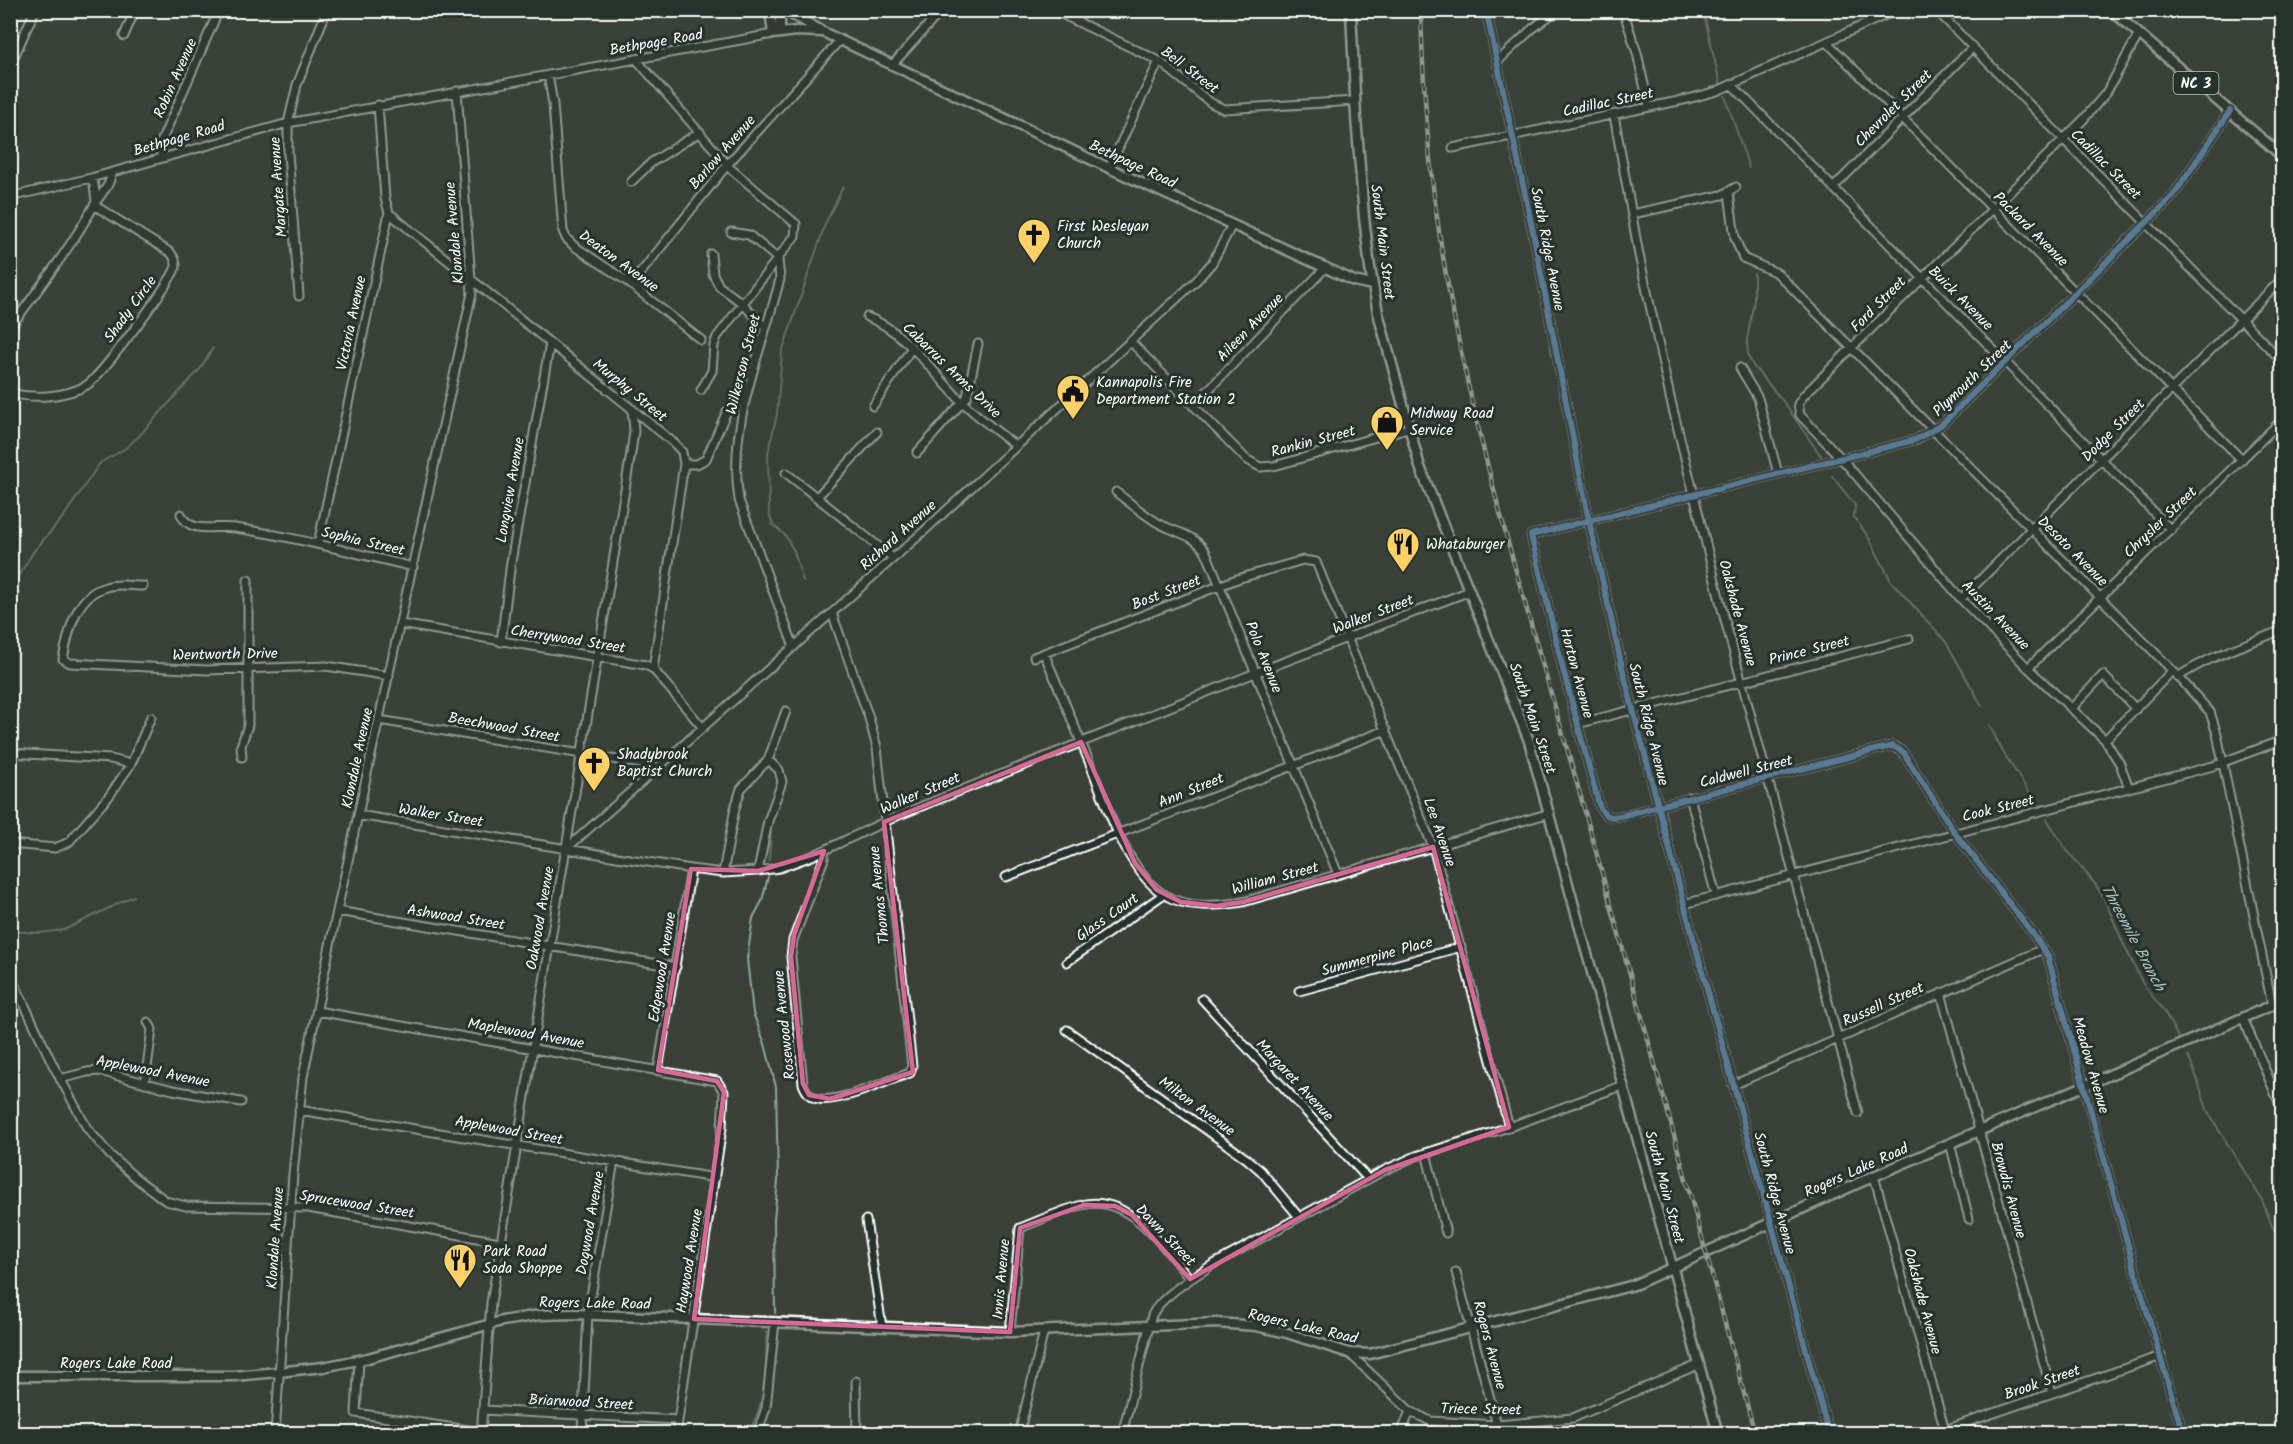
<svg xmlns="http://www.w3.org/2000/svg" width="2293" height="1444" viewBox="0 0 2293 1444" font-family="Kalam,sans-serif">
  <rect width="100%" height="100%" fill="#3b4139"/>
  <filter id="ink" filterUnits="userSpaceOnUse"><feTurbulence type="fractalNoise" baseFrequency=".0167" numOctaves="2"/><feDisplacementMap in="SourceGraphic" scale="12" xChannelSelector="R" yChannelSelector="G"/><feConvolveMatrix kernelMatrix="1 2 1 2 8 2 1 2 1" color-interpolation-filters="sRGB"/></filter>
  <g filter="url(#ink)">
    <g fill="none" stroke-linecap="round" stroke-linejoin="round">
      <path stroke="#90a6a4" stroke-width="2" d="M1703,10L1720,83
        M1725,96L1749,168
        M1754,273V300L1747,340L1748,356L1754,367L1782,400L1821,456
        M1832,476L1855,505L1854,517L1869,538L1891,581L1946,642L1982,706
        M803,581L794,551L785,535L773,525L769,513L768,453L777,414L782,352L826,222L843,187
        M10,593L17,578L34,551L64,516L100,463L126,448L139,436L200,369L213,348
        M1990,726L2003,752L2036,803
        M2047,819L2065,848L2095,884L2105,900L2123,943L2143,984L2164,1011L2178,1037
        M769,860L771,833
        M768,877L762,901L753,918L747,959L753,1013L765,1044L776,1087L778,1181L774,1219L775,1313
        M10,931L39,933L64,930L134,896
        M2188,1057C2198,1076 2201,1095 2209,1114L2262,1200L2272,1226L2282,1242
        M746,1434C767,1409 767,1361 766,1331"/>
      <defs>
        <path id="minor" d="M848,10H849
          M1053,10L1159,61L1211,103L1224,109L1355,101
          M1486,10L1533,232L1589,521L1622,667L1684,904L1829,1434
          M1623,10L1637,53L1649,107
          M1936,10L2282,361
          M75,11V10
          M124,36L135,10
          M1827,42L2242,460
          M636,59L731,169L796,224L795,236L717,337L714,345L712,371L701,390
          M1498,61L1532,29L1557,10
          M893,64L942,10
          M10,66L35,10
          M548,75L553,104L563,231L566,238L574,246L625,280L701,340
          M1732,85L2171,530
          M1614,115L1639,255L1670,397L1722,609L1858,1113
          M1453,148L1688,99L1717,91L1897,10
          M161,158V142L219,10
          M1109,168L1159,61
          M91,178L94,185L96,201
          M631,182L652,162L700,132
          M1833,188L1972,48
          M1729,193L1735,238L1743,258L1777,273L2176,674L2210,712L2217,734L2272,1005
          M10,197L91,178L288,123L773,34
          M389,213L674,443L682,452L684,464L653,669
          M1632,214L1722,195L1736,187
          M731,232L749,235L778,259L780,279C762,351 727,424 739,500L794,647
          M711,254L713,274L719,286L742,303L765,327
          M626,280H633L642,271L728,164L840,40
          M299,296L288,153V123L297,85L327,10
          M867,317C904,330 932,371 959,399C977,416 996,431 1016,446
          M10,328C40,287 71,247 95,204C103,189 108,191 112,172
          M1130,341L1246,459L1260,467L1274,466L1408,428
          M1740,368L1758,398L1778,474
          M10,393C34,399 66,397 87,385C100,377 174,279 176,266C176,260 174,257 171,253L94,205
          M873,406L911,349
          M1193,406L1326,267
          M917,453L967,397L978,344
          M684,464H697L706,459L727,411
          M786,473L893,558
          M1116,492C1130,503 1143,514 1158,523C1176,533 1194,534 1206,552L1338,874
          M817,497L877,432
          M181,514C189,535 217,525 235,528C295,537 354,553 413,567
          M318,544L389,213L385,198L378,105
          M143,586C131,586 117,583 106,587C75,595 68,633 63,659L70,663L207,670L326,666L389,676
          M1961,599L2282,279
          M400,624L646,665L653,669L703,728
          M501,642L511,562L550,343
          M1044,653C1059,688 1073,723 1088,759C1105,800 1124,868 1163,894C1186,909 1217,906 1243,902L1550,813
          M1034,657L1237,579L1303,560L1316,562L1433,847L1509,1127
          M2028,668L2282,420
          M2178,677C2209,656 2248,644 2282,630
          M2071,709L2103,675L2136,709
          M379,720L659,767
          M1577,724L1909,639
          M2105,740L2172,671
          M10,753L111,759L131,764
          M242,757L241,746L248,725V580
          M2129,788L2120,764L2105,740L2028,668L1961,599L1842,459L1800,415L1798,404L1804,395L2083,120L2106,93L2139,34
          M1690,797L1716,896
          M358,815L691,869L723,873L758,871L779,868L812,856L897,816L1255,673L1470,591
          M10,844L55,848L69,842L110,795L131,764L151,717
          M566,849L923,532L1197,280L1212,263L1232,225
          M824,851V859L793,940L791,957L803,1084C806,1092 810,1098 819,1099C841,1103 888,1080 910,1073L912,1066L877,748L869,718L832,613
          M758,871L768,821L782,782L779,770L768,760
          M723,873L735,808L741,789L768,760L786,711
          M1006,877L1386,730
          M1684,904L2213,766L2282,740
          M337,911L676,967
          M1067,962L1164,894
          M10,974L53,1065L87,1128L110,1155L137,1179L166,1201L186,1206L308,1208L500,1242
          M1299,991L1461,947
          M1941,993L2052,1393
          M1202,999L1368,1179
          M317,1011L717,1081L724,1092L722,1128L676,1434
          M2243,1018L2282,1109
          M1067,1030L1247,1159L1261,1171L1299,1217
          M658,1070L691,869
          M60,1079L87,1072L99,1071L173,1090L241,1102
          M145,1083L152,1029L148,1022
          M1733,1085L2043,949
          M299,1110L715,1178
          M1950,1143L1969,1219
          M1426,1153L1446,1233
          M1874,1176L1946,1434
          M866,1220L882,1327
          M1456,1272L1497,1425
          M1010,1332L1020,1228C1041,1220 1064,1209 1086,1204C1131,1196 1165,1249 1190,1279
          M1349,1353L1410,1411L1430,1421L1497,1425L1573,1418L1700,1364
          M359,1360L356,1413L481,1432
          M856,1381L857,1434
          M483,1410L678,1420
          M275,1434L293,1174L303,1077L337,911L472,293L457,91
          M481,1434L491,1303L631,453L634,431L632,409
          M582,1434L588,1314L614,1161
          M757,1434L766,1408L775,1322
          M1019,1434L1044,1331
          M1122,1434L1152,1315C1161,1296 1194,1277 1212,1265L1385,1170L1416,1156L1509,1127L1624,1085
          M1401,1434L1410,1411
          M1933,1434L2161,1356
          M2183,1434L2138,1281L2048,957L2033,934L1955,833L1903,752L1893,746L1879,749L1628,814C1614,818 1605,820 1599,805L1563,669L1531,535L1903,443L1917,439L1941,425L2146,223L2173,196L2230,111"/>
        <path id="major" d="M770,10L773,34L796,31L823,32L1109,168L1354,281L1372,285
          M780,10V33
          M784,10L820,30
          M1351,10L1356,117L1364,217L1370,268L1378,313L1420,467L1529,741L1718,1434
          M2111,10L2282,156
          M10,1376H234L278,1372L323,1367L368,1358L502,1321L540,1315L574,1314L1010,1332L1217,1323L1256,1326L1287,1333L1349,1353L1370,1354L1634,1285L1874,1176L2282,1001"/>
      </defs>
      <use href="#minor" stroke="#fff" stroke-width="11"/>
      <use href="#major" stroke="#fff" stroke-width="13"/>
      <use href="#minor" stroke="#26332d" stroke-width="7"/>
      <use href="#major" stroke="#26332d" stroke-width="8"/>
      <defs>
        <path id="rail" d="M1421,10C1423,87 1428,162 1440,238C1469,427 1528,611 1580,794C1640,1007 1697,1220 1755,1434"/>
      </defs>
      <use href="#rail" stroke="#fff" stroke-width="4.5"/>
      <use href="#rail" stroke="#26332d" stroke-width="2" stroke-dasharray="7" stroke-linecap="butt"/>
      <defs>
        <path id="cycleway" d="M1486,10L1533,232L1589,521L1622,667L1684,904L1829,1434
          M2183,1434L2138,1281L2048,957L2033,934L1955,833L1903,752L1893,746L1879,749L1628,814C1614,818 1605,820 1599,805L1563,669L1531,535L1903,443L1917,439L1941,425L2146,223L2173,196L2230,111"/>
      </defs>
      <use href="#cycleway" stroke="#26332d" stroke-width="10"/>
      <use href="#cycleway" stroke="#80bcff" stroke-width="6"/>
    </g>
  </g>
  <path d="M0 0H2293V1444H0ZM1081,742L1135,863L1157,890L1181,902L1216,906L1243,902L1433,847L1509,1127L1385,1170L1190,1279L1132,1215L1115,1206L1084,1205L1020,1228L1010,1332L694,1319L724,1092L717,1081L658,1070L691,869L758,871L824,851L794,935L791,957L803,1084L809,1095L830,1099L913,1072L884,822Z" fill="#3b4139" fill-opacity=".55" fill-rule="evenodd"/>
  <path fill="none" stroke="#d76994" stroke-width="4.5" stroke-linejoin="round" d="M1081,742L1135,863L1157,890L1181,902L1216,906L1243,902L1433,847L1509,1127L1385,1170L1190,1279L1132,1215L1115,1206L1084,1205L1020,1228L1010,1332L694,1319L724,1092L717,1081L658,1070L691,869L758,871L824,851L794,935L791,957L803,1084L809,1095L830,1099L913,1072L884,822Z"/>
  <defs>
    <symbol id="church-pin" viewBox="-11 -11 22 30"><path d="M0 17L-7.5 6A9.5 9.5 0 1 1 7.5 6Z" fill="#ffd166" stroke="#26332d"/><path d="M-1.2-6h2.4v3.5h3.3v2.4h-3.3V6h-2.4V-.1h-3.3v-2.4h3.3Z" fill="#111"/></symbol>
    <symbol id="civic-pin" viewBox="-11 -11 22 30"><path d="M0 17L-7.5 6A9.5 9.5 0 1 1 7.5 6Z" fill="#ffd166" stroke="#26332d"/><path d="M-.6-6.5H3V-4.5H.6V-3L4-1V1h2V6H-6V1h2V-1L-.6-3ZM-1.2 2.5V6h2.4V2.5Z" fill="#111"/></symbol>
    <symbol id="shop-pin" viewBox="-11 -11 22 30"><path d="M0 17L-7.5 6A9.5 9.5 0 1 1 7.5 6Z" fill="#ffd166" stroke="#26332d"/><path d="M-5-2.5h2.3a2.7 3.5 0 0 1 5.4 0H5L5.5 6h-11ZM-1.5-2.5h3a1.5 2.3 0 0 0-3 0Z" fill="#111"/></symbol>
    <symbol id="restaurant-pin" viewBox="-11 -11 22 30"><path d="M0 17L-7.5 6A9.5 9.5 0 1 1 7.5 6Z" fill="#ffd166" stroke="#26332d"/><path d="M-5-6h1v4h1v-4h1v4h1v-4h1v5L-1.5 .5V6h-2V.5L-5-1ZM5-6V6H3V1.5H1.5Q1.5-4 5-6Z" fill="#111"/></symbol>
  </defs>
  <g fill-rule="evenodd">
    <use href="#church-pin" x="1015" y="216" width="38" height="52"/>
    <use href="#civic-pin" x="1054" y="372" width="38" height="52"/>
    <use href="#shop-pin" x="1368" y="403" width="38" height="52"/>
    <use href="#restaurant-pin" x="1384" y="525" width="38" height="52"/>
    <use href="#church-pin" x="575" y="744" width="38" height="52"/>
    <use href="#restaurant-pin" x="441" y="1241" width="38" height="52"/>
  </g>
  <g text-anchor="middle" stroke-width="6" stroke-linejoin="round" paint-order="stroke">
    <rect fill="#26332d" stroke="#bec2c0" stroke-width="1.5" x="2173.5" y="72" width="45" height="22" rx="4.5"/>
    <g font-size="14" font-weight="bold" fill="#fff">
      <text x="2196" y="88">NC 3</text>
    </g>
    <g font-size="15" fill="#fff" stroke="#26332d">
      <text transform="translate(656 42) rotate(-10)" y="5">Bethpage Road</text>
      <text transform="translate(1190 70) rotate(37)" y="5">Bell Street</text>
      <text transform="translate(175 78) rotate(-66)" y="5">Robin Avenue</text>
      <text transform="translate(1608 102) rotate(-12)" y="5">Cadillac Street</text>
      <text transform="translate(1893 108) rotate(-45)" y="5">Chevrolet Street</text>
      <text transform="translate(179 138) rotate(-16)" y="5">Bethpage Road</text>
      <text transform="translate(722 152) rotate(-49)" y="5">Barlow Avenue</text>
      <text transform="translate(1133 164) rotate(25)" y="5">Bethpage Road</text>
      <text transform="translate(2106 164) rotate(45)" y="5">Cadillac Street</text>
      <text transform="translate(278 187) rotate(-94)" y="5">Margate Avenue</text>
      <text transform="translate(2031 229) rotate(45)" y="5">Packard Avenue</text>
      <text transform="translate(454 233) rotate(-95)" y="5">Klondale Avenue</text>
      <text transform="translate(1383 242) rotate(83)" y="5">South Main Street</text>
      <text transform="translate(1548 249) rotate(79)" y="5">South Ridge Avenue</text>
      <text transform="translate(619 261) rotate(36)" y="5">Deaton Avenue</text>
      <text transform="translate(1961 298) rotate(45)" y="5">Buick Avenue</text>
      <text transform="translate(1878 304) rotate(-45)" y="5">Ford Street</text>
      <text transform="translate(130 309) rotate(-54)" y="5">Shady Circle</text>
      <text transform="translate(351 323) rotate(-78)" y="5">Victoria Avenue</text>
      <text transform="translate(1250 327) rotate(-46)" y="5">Aileen Avenue</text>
      <text transform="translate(743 364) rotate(-76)" y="5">Wilkerson Street</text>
      <text transform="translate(952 370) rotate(44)" y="5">Cabarrus Arms Drive</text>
      <text transform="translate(1972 378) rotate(-44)" y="5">Plymouth Street</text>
      <text transform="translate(630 390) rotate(39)" y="5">Murphy Street</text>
      <text transform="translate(2113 430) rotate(-45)" y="5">Dodge Street</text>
      <text transform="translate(1313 441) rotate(-15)" y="5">Rankin Street</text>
      <text transform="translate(510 490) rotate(-80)" y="5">Longview Avenue</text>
      <text transform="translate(2160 522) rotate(-44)" y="5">Chrysler Street</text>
      <text transform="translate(898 535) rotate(-42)" y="5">Richard Avenue</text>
      <text transform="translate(363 541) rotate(13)" y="5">Sophia Street</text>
      <text transform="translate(2073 551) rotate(45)" y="5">Desoto Avenue</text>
      <text transform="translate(1166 592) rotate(-21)" y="5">Bost Street</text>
      <text transform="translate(1738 613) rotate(75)" y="5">Oakshade Avenue</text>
      <text transform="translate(1373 614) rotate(-21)" y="5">Walker Street</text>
      <text transform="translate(1996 615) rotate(46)" y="5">Austin Avenue</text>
      <text transform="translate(568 639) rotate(9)" y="5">Cherrywood Street</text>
      <text transform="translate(1809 650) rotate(-14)" y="5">Prince Street</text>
      <text transform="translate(225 654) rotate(-1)" y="5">Wentworth Drive</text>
      <text transform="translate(1264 657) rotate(68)" y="5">Polo Avenue</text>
      <text transform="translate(1577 673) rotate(75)" y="5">Horton Avenue</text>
      <text transform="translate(1533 718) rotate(71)" y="5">South Main Street</text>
      <text transform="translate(1649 724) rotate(76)" y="5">South Ridge Avenue</text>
      <text transform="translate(504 727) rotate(10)" y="5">Beechwood Street</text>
      <text transform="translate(357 758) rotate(-78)" y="5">Klondale Avenue</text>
      <text transform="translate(1746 771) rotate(-14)" y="5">Caldwell Street</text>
      <text transform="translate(1191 790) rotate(-22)" y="5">Ann Street</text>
      <text transform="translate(920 793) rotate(-23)" y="5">Walker Street</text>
      <text transform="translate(1998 808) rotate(-14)" y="5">Cook Street</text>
      <text transform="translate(441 815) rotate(9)" y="5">Walker Street</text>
      <text transform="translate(1440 832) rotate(71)" y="5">Lee Avenue</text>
      <text transform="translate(1275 878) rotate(-15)" y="5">William Street</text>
      <text transform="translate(879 895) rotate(-96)" y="5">Thomas Avenue</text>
      <text transform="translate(456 917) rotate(9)" y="5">Ashwood Street</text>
      <text transform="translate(1107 917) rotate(-35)" y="5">Glass Court</text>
      <text transform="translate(540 918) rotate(-80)" y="5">Oakwood Avenue</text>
      <text transform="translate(1377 956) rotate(-15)" y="5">Summerpine Place</text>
      <text transform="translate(662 967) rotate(-81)" y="5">Edgewood Avenue</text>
      <text transform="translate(1883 1004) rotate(-24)" y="5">Russell Street</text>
      <text transform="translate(784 1025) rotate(-96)" y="5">Rosewood Avenue</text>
      <text transform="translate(526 1033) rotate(10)" y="5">Maplewood Avenue</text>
      <text transform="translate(2091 1065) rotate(74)" y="5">Meadow Avenue</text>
      <text transform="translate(153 1071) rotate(11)" y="5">Applewood Avenue</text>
      <text transform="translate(1295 1080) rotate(47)" y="5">Margaret Avenue</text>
      <text transform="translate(1197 1106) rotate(36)" y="5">Milton Avenue</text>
      <text transform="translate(509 1130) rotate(10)" y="5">Applewood Street</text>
      <text transform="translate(1856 1170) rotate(-24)" y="5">Rogers Lake Road</text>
      <text transform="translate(1665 1187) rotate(75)" y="5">South Main Street</text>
      <text transform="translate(2009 1190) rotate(75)" y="5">Browdis Avenue</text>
      <text transform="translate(1775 1193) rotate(75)" y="5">South Ridge Avenue</text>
      <text transform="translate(357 1204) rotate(9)" y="5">Sprucewood Street</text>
      <text transform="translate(590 1223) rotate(-80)" y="5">Dogwood Avenue</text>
      <text transform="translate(1166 1235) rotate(46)" y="5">Dawn Street</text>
      <text transform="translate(275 1238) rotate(-86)" y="5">Klondale Avenue</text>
      <text transform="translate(689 1261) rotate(-81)" y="5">Haywood Avenue</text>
      <text transform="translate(1001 1279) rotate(-85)" y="5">Innis Avenue</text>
      <text transform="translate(1923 1301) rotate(75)" y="5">Oakshade Avenue</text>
      <text transform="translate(595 1303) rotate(1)" y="5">Rogers Lake Road</text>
      <text transform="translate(1303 1326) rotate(13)" y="5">Rogers Lake Road</text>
      <text transform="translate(1490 1345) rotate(75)" y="5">Rogers Avenue</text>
      <text x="116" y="1368">Rogers Lake Road</text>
      <text transform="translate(2042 1382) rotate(-19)" y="5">Brook Street</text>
      <text transform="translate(581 1402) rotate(3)" y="5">Briarwood Street</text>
      <text transform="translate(1481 1409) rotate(1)" y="5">Triece Street</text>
    </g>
    <g font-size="15" fill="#fff" stroke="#26332d" text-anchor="start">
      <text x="1057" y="231">First Wesleyan<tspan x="1057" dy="17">Church</tspan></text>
      <text x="1096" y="387">Kannapolis Fire<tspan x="1096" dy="17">Department Station 2</tspan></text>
      <text x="1410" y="418">Midway Road<tspan x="1410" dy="17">Service</tspan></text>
      <text x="1426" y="549">Whataburger</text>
      <text x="617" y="759">Shadybrook<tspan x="617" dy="17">Baptist Church</tspan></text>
      <text x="483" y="1256">Park Road<tspan x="483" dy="17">Soda Shoppe</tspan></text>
    </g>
    <g font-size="16" font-style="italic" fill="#acbcbb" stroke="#26332d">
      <text transform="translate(2134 937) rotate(62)" y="6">Threemile Branch</text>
    </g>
  </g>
  <rect width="2293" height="1444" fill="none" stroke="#26332d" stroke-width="36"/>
  <rect x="18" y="18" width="2257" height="1408" fill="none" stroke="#fff" stroke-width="2" filter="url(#ink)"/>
</svg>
